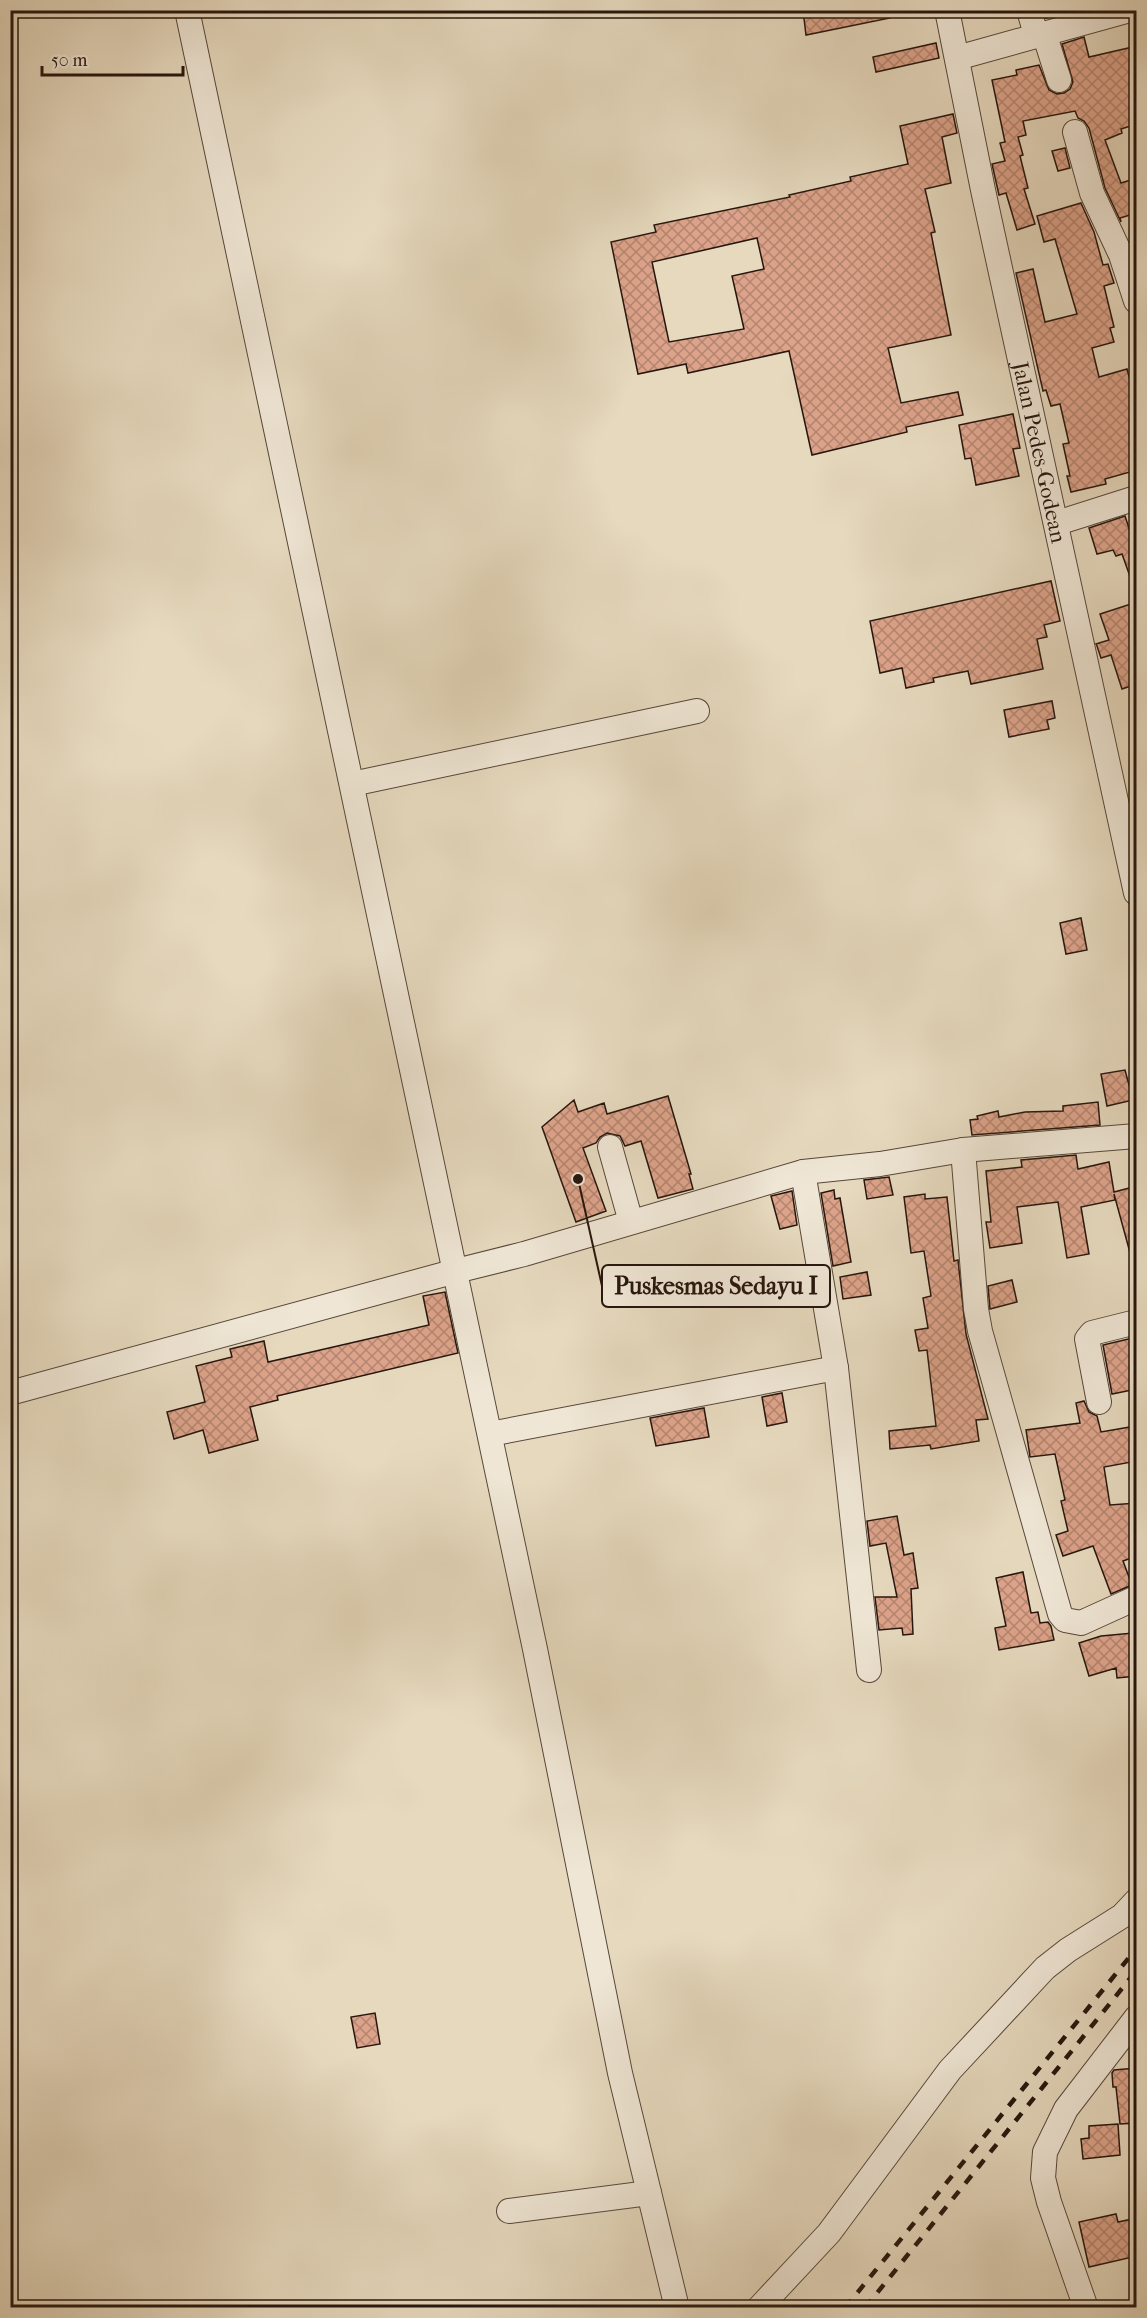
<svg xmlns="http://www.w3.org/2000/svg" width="1147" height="2318" viewBox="0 0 1147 2318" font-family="'IM FELL French Canon',serif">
  <defs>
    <pattern id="building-cross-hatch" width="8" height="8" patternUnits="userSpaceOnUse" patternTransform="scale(1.5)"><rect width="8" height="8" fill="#dda38a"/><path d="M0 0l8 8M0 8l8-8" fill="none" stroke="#b3846f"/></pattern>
  </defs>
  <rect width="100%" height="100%" fill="#e6d9be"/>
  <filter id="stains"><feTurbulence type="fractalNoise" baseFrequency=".00333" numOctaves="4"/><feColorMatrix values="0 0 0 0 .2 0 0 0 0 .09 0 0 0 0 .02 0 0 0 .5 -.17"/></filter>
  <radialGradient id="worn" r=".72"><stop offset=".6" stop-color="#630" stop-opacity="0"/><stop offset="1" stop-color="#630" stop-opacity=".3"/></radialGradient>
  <path fill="url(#building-cross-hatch)" stroke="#27160e" stroke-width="1.5" fill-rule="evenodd" d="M803,10H889L890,18L806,35Z
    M1045,10H1075L1046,18Z
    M1084,37L1089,57L1137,46V124L1121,129L1122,133L1105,140L1121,183L1137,178V213L1120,218L1121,222L1105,188L1089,128L1084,121L1078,118L1075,111L1023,121L1026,135L1018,137L1023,155L1020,156L1028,188L1024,189L1035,224L1017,230L1006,193L999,195L992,164L1005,161L1000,143L1005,142L992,80L1017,75L1016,70L1039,65L1049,90L1057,94L1064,93L1070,89L1073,82L1062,44Z
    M936,43L939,58L876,72L873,57Z
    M953,114L957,133L942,137L951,183L925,189L935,232L931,233L951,335L888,348L901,403L958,392L963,415L906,427L907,432L812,455L789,351L688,373L686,364L638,374L611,242L656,232L654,225L790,197L789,195L851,181L850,177L908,164L900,126ZM757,238L764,269L732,276L744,329L669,342L652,262Z
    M1065,148L1070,168L1058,171L1052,151Z
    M1081,203L1094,232L1103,265L1108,264L1114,283L1104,286L1114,327L1110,328L1114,342L1092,348L1099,377L1127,369L1136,402L1131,403L1137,427V470L1105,479L1106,484L1071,492L1067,476H1070L1063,444L1069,443L1060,404L1051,406L1046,390L1043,391L1016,273L1033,269L1045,322L1077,314L1055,239L1044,242L1037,216Z
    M1013,414L1020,448L1013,449L1019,476L976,485L971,458L965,459L959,425Z
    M1125,516L1137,553V580L1132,582L1122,554L1116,556L1113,550L1097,554L1089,528Z
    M1051,581L1060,621L1044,625L1047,637L1037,639L1043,669L971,684L968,671L933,678L934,682L906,688L902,668L880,673L870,621Z
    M1137,602V684L1122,689L1111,655L1101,658L1097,646L1096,644L1109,640L1100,614Z
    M1052,701L1055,718L1047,720L1049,729L1009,737L1004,710Z
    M1081,918L1087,950L1066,954L1060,923Z
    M1125,1070L1133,1100L1107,1106L1101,1074Z
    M668,1096L691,1174H689L693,1189L658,1198L641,1141L625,1146L620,1136L607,1133L600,1137L596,1143L583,1148L606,1211L576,1222L542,1127L574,1100L578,1112L604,1103L607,1114Z
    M1098,1102L1100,1125L972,1135L970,1120L978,1119L977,1116L998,1111L999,1117L1025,1112L1063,1111V1106Z
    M1076,1155L1078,1169L1109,1162L1114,1192L1137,1186V1259L1132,1260L1114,1194L1115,1200L1081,1207L1089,1254L1067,1258L1058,1202L1017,1207L1022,1243L990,1248L986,1222H991L986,1171L1022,1167L1021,1160Z
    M889,1177L893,1195L867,1199L864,1180Z
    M834,1190L835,1199L840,1198L851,1262L833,1266L821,1193Z
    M792,1191L797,1225L780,1229L771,1196Z
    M925,1194V1199L947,1197L954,1261L958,1260L966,1334L988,1419L976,1420L979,1441L931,1449L930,1445L890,1449L889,1431L936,1426L927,1350L919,1351L915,1330L928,1328L923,1298L931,1296L924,1251L911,1253L904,1197Z
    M867,1272L871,1295L843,1299L840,1277Z
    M1012,1280L1017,1302L990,1309L988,1286Z
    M445,1292L458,1353L277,1396L278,1400L250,1407L258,1440L209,1453L203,1430L174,1439L167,1412L205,1402L196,1366L232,1357L230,1349L264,1341L268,1362L429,1325L423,1296Z
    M1137,1337V1389L1112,1394L1103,1345Z
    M782,1393L787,1422L767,1426L762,1397Z
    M1084,1401L1089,1412L1097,1416L1101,1432L1136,1426L1137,1461L1104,1467L1110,1505L1137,1503V1556L1123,1561L1132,1585L1111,1594L1093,1546L1063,1556L1056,1535L1068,1531L1061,1501L1065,1500L1055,1454L1030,1457L1029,1450L1026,1430L1080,1423L1076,1403Z
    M704,1408L709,1437L656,1446L650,1418Z
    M897,1516L904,1555L913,1553L918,1588L911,1589L913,1634L903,1635L902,1628L879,1630L875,1597H897L886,1543L870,1546L867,1521Z
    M1023,1572L1031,1613L1038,1612L1040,1623L1048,1622L1051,1626L1054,1640L999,1650L995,1628L1006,1626L996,1578Z
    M1133,1633L1137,1654V1676L1117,1678L1116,1668L1089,1676L1079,1643L1101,1636Z
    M375,2013L380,2044L357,2048L351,2017Z
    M1137,2068V2123L1120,2124L1116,2087H1113L1112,2073L1114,2070Z
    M1118,2124L1120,2155L1083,2159L1081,2139L1089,2138V2126Z
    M1116,2214L1118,2222L1137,2218V2256L1089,2267L1079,2222Z"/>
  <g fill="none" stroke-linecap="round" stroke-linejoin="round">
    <defs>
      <g id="minor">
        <path d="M187,10L535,1649L620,2073L677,2308"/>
        <path id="s1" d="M947,10L983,190L1136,893"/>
        <path d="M1029,10L1036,35"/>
        <path d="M1044,33L1059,80"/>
        <path d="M957,58L1130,10"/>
        <path d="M1075,132L1092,193L1121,255L1136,301"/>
        <path d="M1057,523L1136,498"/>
        <path d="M352,784L697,711"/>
        <path d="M610,1147L631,1222"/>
        <path d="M963,1150L976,1309L980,1331L1060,1614L1065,1620L1081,1623L1136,1598"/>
        <path d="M803,1172L836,1368L869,1670"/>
        <path d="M10,1393L456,1271L524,1254L803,1172L880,1164L963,1150L1136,1136"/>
        <path d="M1099,1402L1087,1339L1092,1333L1136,1322"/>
        <path d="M490,1434L836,1368"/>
        <path d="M509,2211L649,2193"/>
        <path d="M759,2308L829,2233L950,2070L1045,1968L1068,1950L1122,1916L1136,1901"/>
        <path d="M1086,2308L1049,2202L1043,2178L1045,2152L1066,2109L1136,2018"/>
      </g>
    </defs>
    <use href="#minor" stroke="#57473a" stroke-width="26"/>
    <use href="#minor" stroke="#efe6d5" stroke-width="24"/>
    <path stroke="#27160e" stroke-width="4.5" stroke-dasharray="10 10" stroke-linecap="butt" d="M845,2308L1136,1949
      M865,2308L1136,1971"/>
  </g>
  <g text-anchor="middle" stroke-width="4.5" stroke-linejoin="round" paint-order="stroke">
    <g font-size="22" fill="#27160e" stroke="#efe6d5">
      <text dy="8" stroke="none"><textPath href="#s1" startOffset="452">Jalan Pedes-Godean</textPath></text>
    </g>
  </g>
  <path fill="none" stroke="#27160e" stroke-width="2" d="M578 1179L602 1286"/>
  <circle fill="#27160e" stroke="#efe6d5" stroke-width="2" cx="578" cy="1179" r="6"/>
  <rect fill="#efe6d5" stroke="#27160e" stroke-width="2" x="602" y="1265" width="228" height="42" rx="6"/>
  <g font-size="24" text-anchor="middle" font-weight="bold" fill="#27160e">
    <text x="716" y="1294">Puskesmas Sedayu I</text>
  </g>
  <rect width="1147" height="2318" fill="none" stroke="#e6d9be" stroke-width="36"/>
  <rect x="12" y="12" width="1123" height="2294" fill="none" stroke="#27160e" stroke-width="3"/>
  <rect x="18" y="18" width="1111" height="2282" fill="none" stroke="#27160e" stroke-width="1.5"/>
  <path d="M42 66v9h141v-9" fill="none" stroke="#27160e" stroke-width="3"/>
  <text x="51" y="66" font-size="18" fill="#27160e" stroke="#efe6d5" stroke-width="4.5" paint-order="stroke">50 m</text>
  <rect width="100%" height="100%" filter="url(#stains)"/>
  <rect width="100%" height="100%" fill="url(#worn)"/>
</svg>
